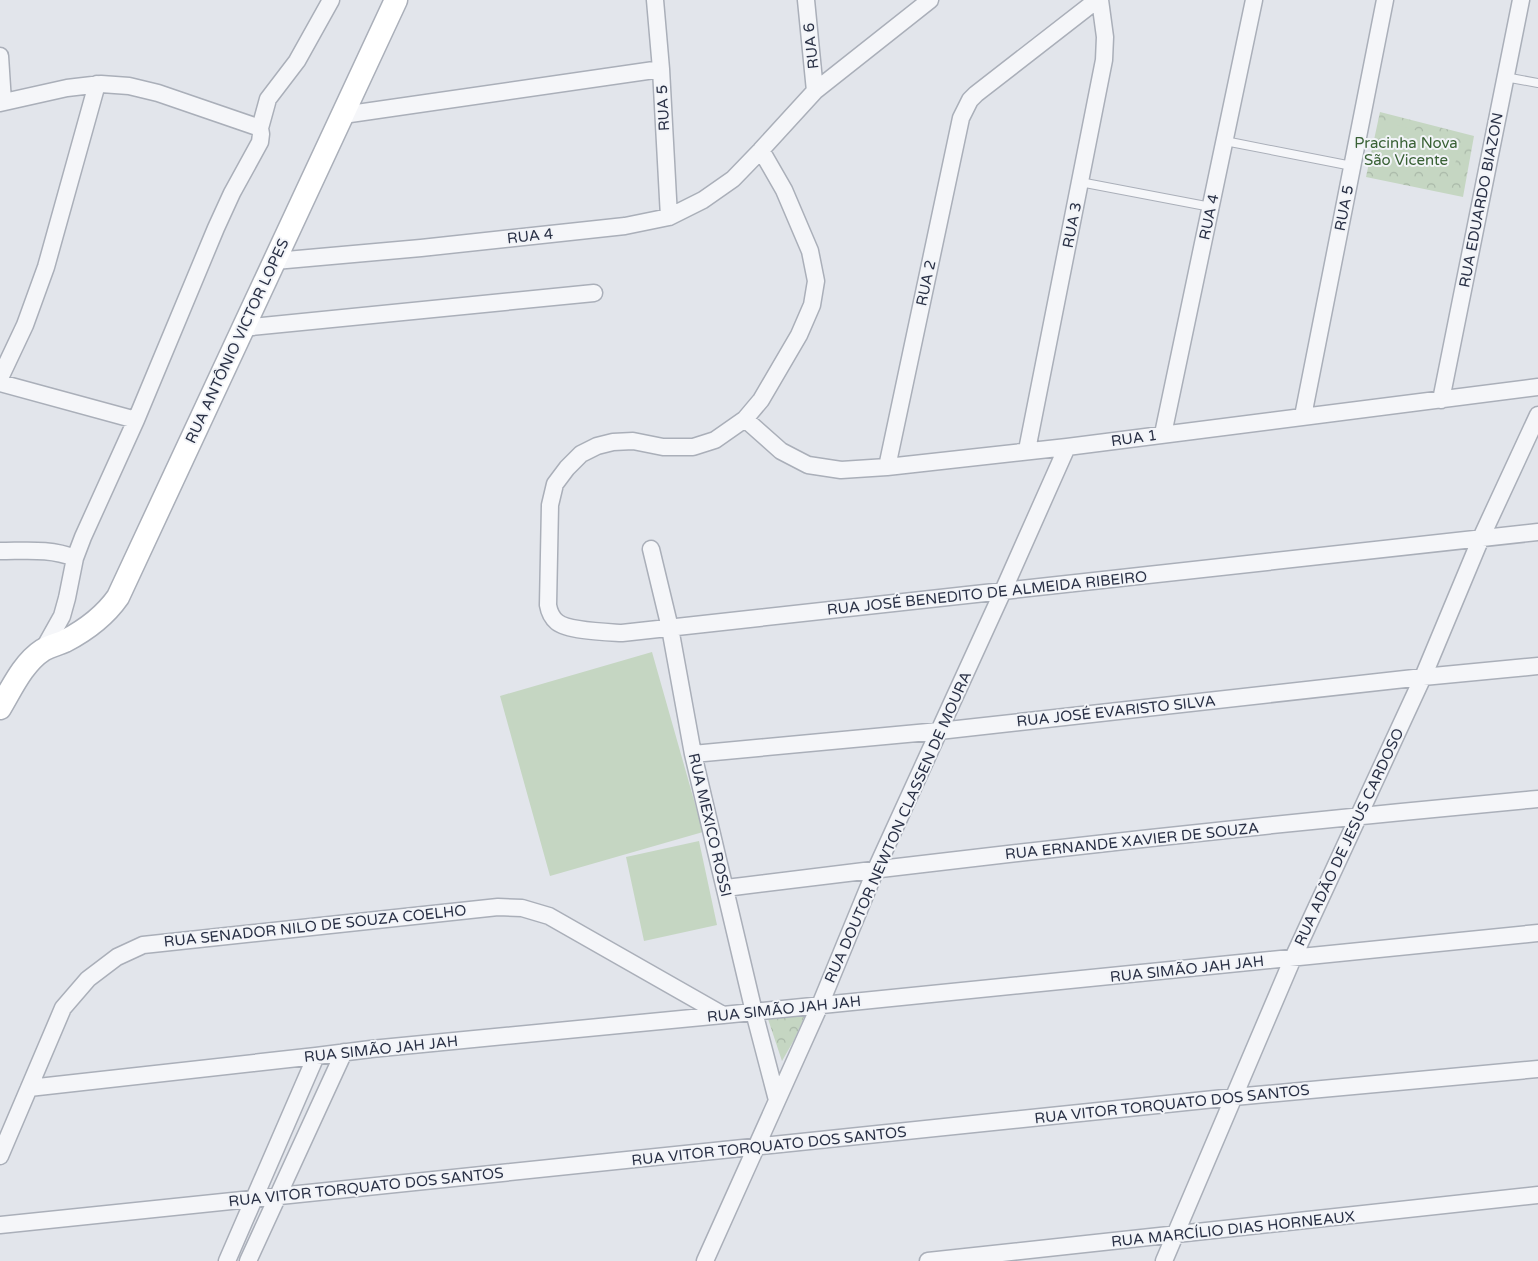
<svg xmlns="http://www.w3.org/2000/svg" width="1538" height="1261" viewBox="0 0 1538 1261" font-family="'Varela Round',sans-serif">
  <defs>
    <pattern id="forest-crowns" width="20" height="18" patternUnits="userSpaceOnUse" patternTransform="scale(1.25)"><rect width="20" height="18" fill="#c5d6c2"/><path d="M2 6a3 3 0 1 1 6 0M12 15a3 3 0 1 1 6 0" fill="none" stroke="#a9b8a8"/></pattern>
  </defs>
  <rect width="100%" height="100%" fill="#e2e5eb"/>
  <path fill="url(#forest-crowns)" d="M1380,112L1474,136L1463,197L1366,177Z
    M806,1013L794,1040L782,1061L767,1016Z"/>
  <path fill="#c5d6c2" d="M1387,122L1460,143L1453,173L1378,158Z
    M652,652L703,832L550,876L500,696Z
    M699,841L717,925L644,941L626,857Z"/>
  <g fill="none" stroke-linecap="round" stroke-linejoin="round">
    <defs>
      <path id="service" d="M1505,77L1538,83
        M1225,141L1352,166
        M1080,182L1211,207"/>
      <path id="minor" d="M655,0L661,69L669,217
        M806,0L815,91
        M930,0L815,91L761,150L784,190L810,251L816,281L812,305L799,335L761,400L745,419L715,440L693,447H663L633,441L613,442L597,446L581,454L567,468L555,484L550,505L548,605C549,611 551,617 557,622C568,631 606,632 622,633L1538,532
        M0,56L3,102
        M0,103L67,88L101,84L129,86L158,93L260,128
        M343,115L661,69
        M275,261L421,248L625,226L669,217L703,200L733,179L761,150
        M242,328L594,293
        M0,378L25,325L46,267L97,84
        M0,383L136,420
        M1441,400L1521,0
        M1303,416L1385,0
        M745,419L781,451L808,465L841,470L887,467L1067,447L1538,387
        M1163,434L1254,0
        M1027,450L1104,60L1105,37L1100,0
        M887,467L961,118L970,100L976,94L1097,0
        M651,549L670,628L693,754L754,1012L777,1100
        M0,551C26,551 50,548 75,558
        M43,650L62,616L67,598L75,558L83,537L136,420L216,228L232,193L260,142L261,134L260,128L268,99L297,61L331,0
        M693,754L939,731L1423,677L1538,666
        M726,888C996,854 1267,824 1538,799
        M29,1088L316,1056L371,1049L723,1015L1538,933
        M0,1156L63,1008L88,979L117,957L143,945L498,907L522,908L549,916L723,1015
        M0,1225L1234,1097L1538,1069
        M227,1261L316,1056
        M248,1261L344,1052
        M705,1261L820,1005L876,869L1003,591L1067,447
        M928,1261L1538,1195
        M1164,1261L1293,958L1423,677L1481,538L1538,415"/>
      <path id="secondary" d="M0,708C12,688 23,663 43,650C50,646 58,644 65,641C86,630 104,617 118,597L396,0"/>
    </defs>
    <use href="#service" stroke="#aaafb9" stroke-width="10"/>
    <use href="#minor" stroke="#aaafb9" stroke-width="19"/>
    <use href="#secondary" stroke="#aaafb9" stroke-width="25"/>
    <use href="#service" stroke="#f5f6f9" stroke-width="8"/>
    <use href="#minor" stroke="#f5f6f9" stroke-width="16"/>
    <use href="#secondary" stroke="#fff" stroke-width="22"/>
  </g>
  <g text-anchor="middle" stroke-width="4" stroke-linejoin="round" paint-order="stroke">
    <g font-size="15" fill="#293045" stroke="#f2f4f8">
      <text transform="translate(811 46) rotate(-96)" y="5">RUA 6</text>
      <text transform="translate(663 108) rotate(-93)" y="5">RUA 5</text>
      <text transform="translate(1481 200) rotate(-79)" y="5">RUA EDUARDO BIAZON</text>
      <text transform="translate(1344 208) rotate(-79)" y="5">RUA 5</text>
      <text transform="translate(1209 217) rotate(-78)" y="5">RUA 4</text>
      <text transform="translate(1072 225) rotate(-79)" y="5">RUA 3</text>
      <text transform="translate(530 236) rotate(-6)" y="5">RUA 4</text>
      <text transform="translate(926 283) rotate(-78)" y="5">RUA 2</text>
      <text transform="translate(237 341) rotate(-65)" y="5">RUA ANTÔNIO VICTOR LOPES</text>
      <text transform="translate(1134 438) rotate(-8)" y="5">RUA 1</text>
      <text transform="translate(987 593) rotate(-6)" y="5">RUA JOSÉ BENEDITO DE ALMEIDA RIBEIRO</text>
      <text transform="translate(1116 711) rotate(-6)" y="5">RUA JOSÉ EVARISTO SILVA</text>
      <text transform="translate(710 825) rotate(77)" y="5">RUA MEXICO ROSSI</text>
      <text transform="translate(898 827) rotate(-66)" y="5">RUA DOUTOR NEWTON CLASSEN DE MOURA</text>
      <text transform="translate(1349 837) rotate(-65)" y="5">RUA ADÃO DE JESUS CARDOSO</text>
      <text transform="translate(1132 841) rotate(-6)" y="5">RUA ERNANDE XAVIER DE SOUZA</text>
      <text transform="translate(315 926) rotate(-6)" y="5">RUA SENADOR NILO DE SOUZA COELHO</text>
      <text transform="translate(1187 969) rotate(-6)" y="5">RUA SIMÃO JAH JAH</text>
      <text transform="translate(784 1009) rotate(-6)" y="5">RUA SIMÃO JAH JAH</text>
      <text transform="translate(381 1049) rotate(-6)" y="5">RUA SIMÃO JAH JAH</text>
      <text transform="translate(1172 1104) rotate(-6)" y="5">RUA VITOR TORQUATO DOS SANTOS</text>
      <text transform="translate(769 1146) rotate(-6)" y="5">RUA VITOR TORQUATO DOS SANTOS</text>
      <text transform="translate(366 1187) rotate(-6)" y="5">RUA VITOR TORQUATO DOS SANTOS</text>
      <text transform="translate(1233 1229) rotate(-6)" y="5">RUA MARCÍLIO DIAS HORNEAUX</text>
    </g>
    <g font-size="15" fill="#396135" stroke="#f2f4f8">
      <text x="1406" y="148">Pracinha Nova<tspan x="1406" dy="17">São Vicente</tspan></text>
    </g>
  </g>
</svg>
